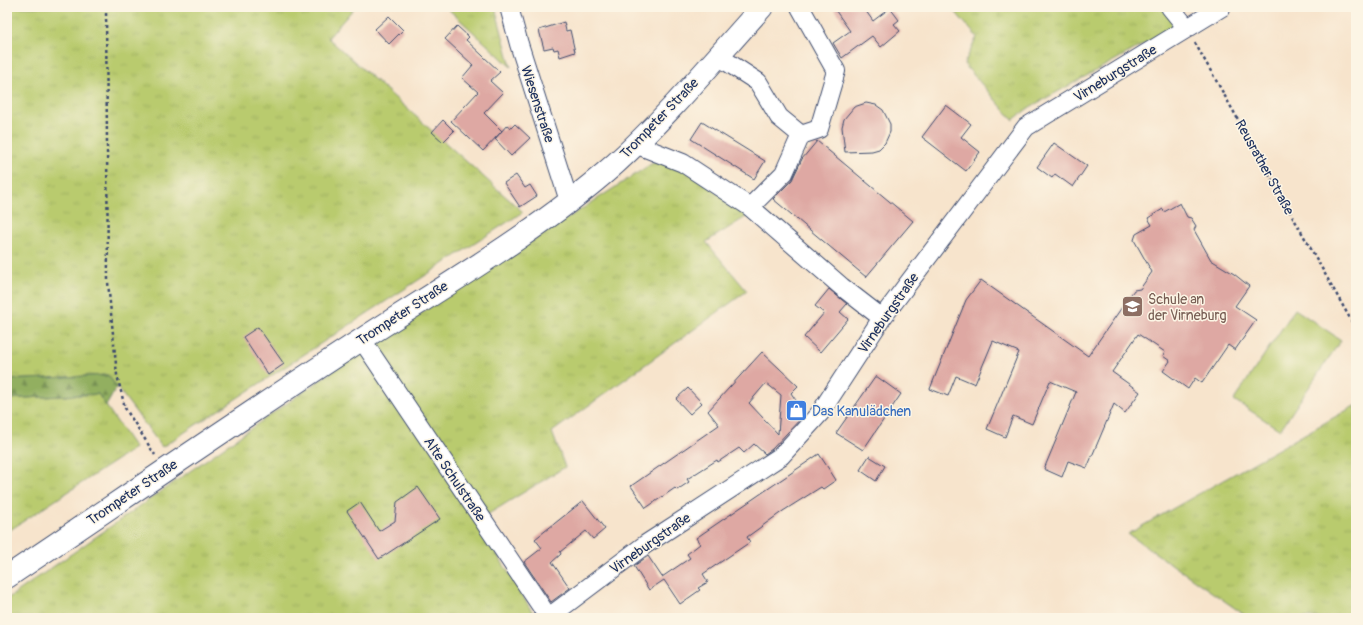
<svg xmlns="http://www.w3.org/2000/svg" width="1363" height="625" viewBox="0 0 1363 625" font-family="Pangolin,sans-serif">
  <defs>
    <pattern id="grass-tufts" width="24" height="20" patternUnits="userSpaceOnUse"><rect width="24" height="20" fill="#b9cb6e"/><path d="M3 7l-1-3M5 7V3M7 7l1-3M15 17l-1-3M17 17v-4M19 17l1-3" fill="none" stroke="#9eaf62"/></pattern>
    <pattern id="forest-firs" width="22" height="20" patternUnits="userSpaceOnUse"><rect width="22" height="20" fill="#92af61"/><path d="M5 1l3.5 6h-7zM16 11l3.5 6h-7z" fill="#768f53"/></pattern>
  </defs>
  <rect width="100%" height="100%" fill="#fcf5e5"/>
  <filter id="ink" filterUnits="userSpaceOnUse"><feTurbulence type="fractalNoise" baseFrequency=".025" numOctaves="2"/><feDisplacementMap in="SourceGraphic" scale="8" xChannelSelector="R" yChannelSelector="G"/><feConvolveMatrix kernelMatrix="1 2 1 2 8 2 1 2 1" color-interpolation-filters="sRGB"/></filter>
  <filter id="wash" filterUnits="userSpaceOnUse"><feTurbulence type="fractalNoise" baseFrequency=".012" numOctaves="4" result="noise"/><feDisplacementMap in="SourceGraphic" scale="16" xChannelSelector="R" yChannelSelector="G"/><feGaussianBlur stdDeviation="0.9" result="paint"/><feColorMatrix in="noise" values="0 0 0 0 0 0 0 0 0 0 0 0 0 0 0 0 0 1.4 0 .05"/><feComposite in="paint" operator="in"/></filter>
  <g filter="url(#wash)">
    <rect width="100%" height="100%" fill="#f7e4cc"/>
    <path fill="url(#grass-tufts)" stroke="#6a7d66" d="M7,7H355L328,38L523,212L162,447L108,375L7,380Z
      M446,7H495L511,67Z
      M951,7H1162L1177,26L1030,107L1013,120L964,64L977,37Z
      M665,155L749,215L706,242L747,291L552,432L565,467L477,521L536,618H7V599L356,355Z
      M98,394L135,448L7,532V399Z
      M1356,405V618H1249L1128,534Z"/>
    <path fill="url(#forest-firs)" stroke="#566f60" d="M108,375L117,387L106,406L98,394L7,399V380Z"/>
    <path fill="#b9cb6e" stroke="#6a7d66" d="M1295,309L1341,340L1280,430L1234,400Z"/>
    <g id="blocks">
      <path fill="#dea8a3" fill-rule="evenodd" d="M833,7H863L873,21L890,8L899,20L894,24L900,31L881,47L872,36L842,58L833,43L850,31Z
        M389,16L403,30L389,44L375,29Z
        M564,22L566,31L570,30L575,52L560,57L558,49L554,50L553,47L544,49L539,30Z
        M457,26L469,37L466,40L500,72L490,81L503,93L484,113L502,131L483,151L451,121L478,92L462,78L473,65L445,39Z
        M866,103L876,105L883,110L890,124V132L885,143L879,149L872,151L845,152L842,127L844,119L854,107Z
        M946,105L971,124L961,137L980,152L966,171L922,137Z
        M443,120L454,131L443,142L432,132Z
        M702,122L765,161L754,179L691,139Z
        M515,124L530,138L511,156L495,139L507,125L511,128Z
        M817,141L913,221L866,277L773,199L792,180L802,159Z
        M1054,143L1087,166L1073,187L1055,174L1052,178L1037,167Z
        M516,175L525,188L530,185L537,196L520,207L504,183Z
        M1180,203L1187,217L1191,218L1196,226L1194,230L1211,260L1234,274L1249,286L1235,306L1256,320L1235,350L1228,345L1202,383L1195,378L1188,389L1163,371L1170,361L1163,356L1165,352L1138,334L1112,372L1140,392L1125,413L1114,404L1087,468L1068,461L1062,477L1044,469L1076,392L1050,381L1032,424L1013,416L1005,437L987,429L1019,352L993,341L975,384L956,376L948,396L930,389L966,300L981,280L1088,356L1134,290L1140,289L1152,272L1134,240L1136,234L1152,225L1148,218L1163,209L1164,212Z
        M829,289L847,304L840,312L848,319L820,352L804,337L824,313L815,306Z
        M258,327L284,364L268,375L243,337Z
        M762,352L798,386L791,393L805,414L772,449L765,454L754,444L744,453L739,448L718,462L717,460L687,479L689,482L677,490L675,488L646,508L631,486L719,425L708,411ZM766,383L781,395L778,434L749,403Z
        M876,376L901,394L863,450L836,433Z
        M688,388L702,403L690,414L676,399Z
        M819,454L836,480L823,489L821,487L783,511L747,537L750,542L703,574L708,582L698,588L700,590L680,604L664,580L649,590L634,566L648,556L662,577L690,558L687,554L700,544L696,538Z
        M869,456L885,466L876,481L860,470Z
        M418,487L440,519L379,559L347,511L360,502L379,531L395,521L397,502Z
        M583,501L605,529L593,539L586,531L560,552L561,554L552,562L570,588L551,602L524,562L542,548L535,539Z"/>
    </g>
  </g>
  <g filter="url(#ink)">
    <use href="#blocks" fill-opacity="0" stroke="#3c4a6e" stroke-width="1"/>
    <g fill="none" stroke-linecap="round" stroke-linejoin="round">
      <defs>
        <path id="minor" d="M509,7L519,44L569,201
          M1170,7L1187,28
          M718,56L758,82L779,117L801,135L819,129L836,71L800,7
          M635,144L683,163L750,207L842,287L882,318
          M750,207L784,173L801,135
          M362,340L549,618
          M549,617L646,544L781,456L820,413L882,318L1026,127L1222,7"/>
        <path id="major" d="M7,577C126,497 244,416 364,338C449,283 539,231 615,164C668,116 714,60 762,7"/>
      </defs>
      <use href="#minor" stroke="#3c4a6e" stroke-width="20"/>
      <use href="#major" stroke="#3c4a6e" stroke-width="24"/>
      <path stroke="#3c4a6e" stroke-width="2.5" stroke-dasharray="3 3" stroke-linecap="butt" d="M106,7L108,282L117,375L125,408L155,455
        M1195,43L1356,329"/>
      <use href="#minor" stroke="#fff" stroke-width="18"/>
      <use href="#major" stroke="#fff" stroke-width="22"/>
    </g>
  </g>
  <defs>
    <symbol id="school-square" viewBox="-11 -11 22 22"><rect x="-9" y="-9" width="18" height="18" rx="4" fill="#8d6e63" stroke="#fcf5e5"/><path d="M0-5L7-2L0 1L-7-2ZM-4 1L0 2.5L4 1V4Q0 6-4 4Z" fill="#fff"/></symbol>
    <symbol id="shop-square" viewBox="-11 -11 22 22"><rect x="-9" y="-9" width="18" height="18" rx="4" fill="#3f7fe0" stroke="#fcf5e5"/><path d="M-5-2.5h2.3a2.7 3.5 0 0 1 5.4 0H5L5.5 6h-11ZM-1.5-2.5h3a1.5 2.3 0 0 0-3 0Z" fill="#fff"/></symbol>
  </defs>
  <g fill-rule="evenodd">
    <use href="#school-square" x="1120" y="294" width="25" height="25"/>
    <use href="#shop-square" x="784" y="398" width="25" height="25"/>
  </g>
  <g text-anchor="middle" stroke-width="3" stroke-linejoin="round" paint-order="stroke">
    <g font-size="14" fill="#1b2f5e" stroke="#fcf5e5">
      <text transform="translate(1115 73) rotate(-32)" y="5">Virneburgstraße</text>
      <text transform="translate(538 104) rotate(72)" y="5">Wiesenstraße</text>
      <text transform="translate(659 118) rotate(-46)" y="5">Trompeter Straße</text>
      <text transform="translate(1265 167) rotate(61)" y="5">Reusrather Straße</text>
      <text transform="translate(402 313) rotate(-33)" y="5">Trompeter Straße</text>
      <text transform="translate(888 313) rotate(-55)" y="5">Virneburgstraße</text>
      <text transform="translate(455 479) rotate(56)" y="5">Alte Schulstraße</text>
      <text transform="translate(132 492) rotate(-34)" y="5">Trompeter Straße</text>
      <text transform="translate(650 543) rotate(-35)" y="5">Virneburgstraße</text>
    </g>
    <g font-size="14" fill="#785e54" stroke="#fcf5e5" text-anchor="start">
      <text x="1148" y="304">Schule an<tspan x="1148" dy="16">der Virneburg</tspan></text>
    </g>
    <g font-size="14" fill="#366cbe" stroke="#fcf5e5" text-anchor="start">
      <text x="812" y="416">Das Kanulädchen</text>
    </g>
  </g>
  <rect width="1363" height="625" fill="none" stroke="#fcf5e5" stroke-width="24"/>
</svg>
